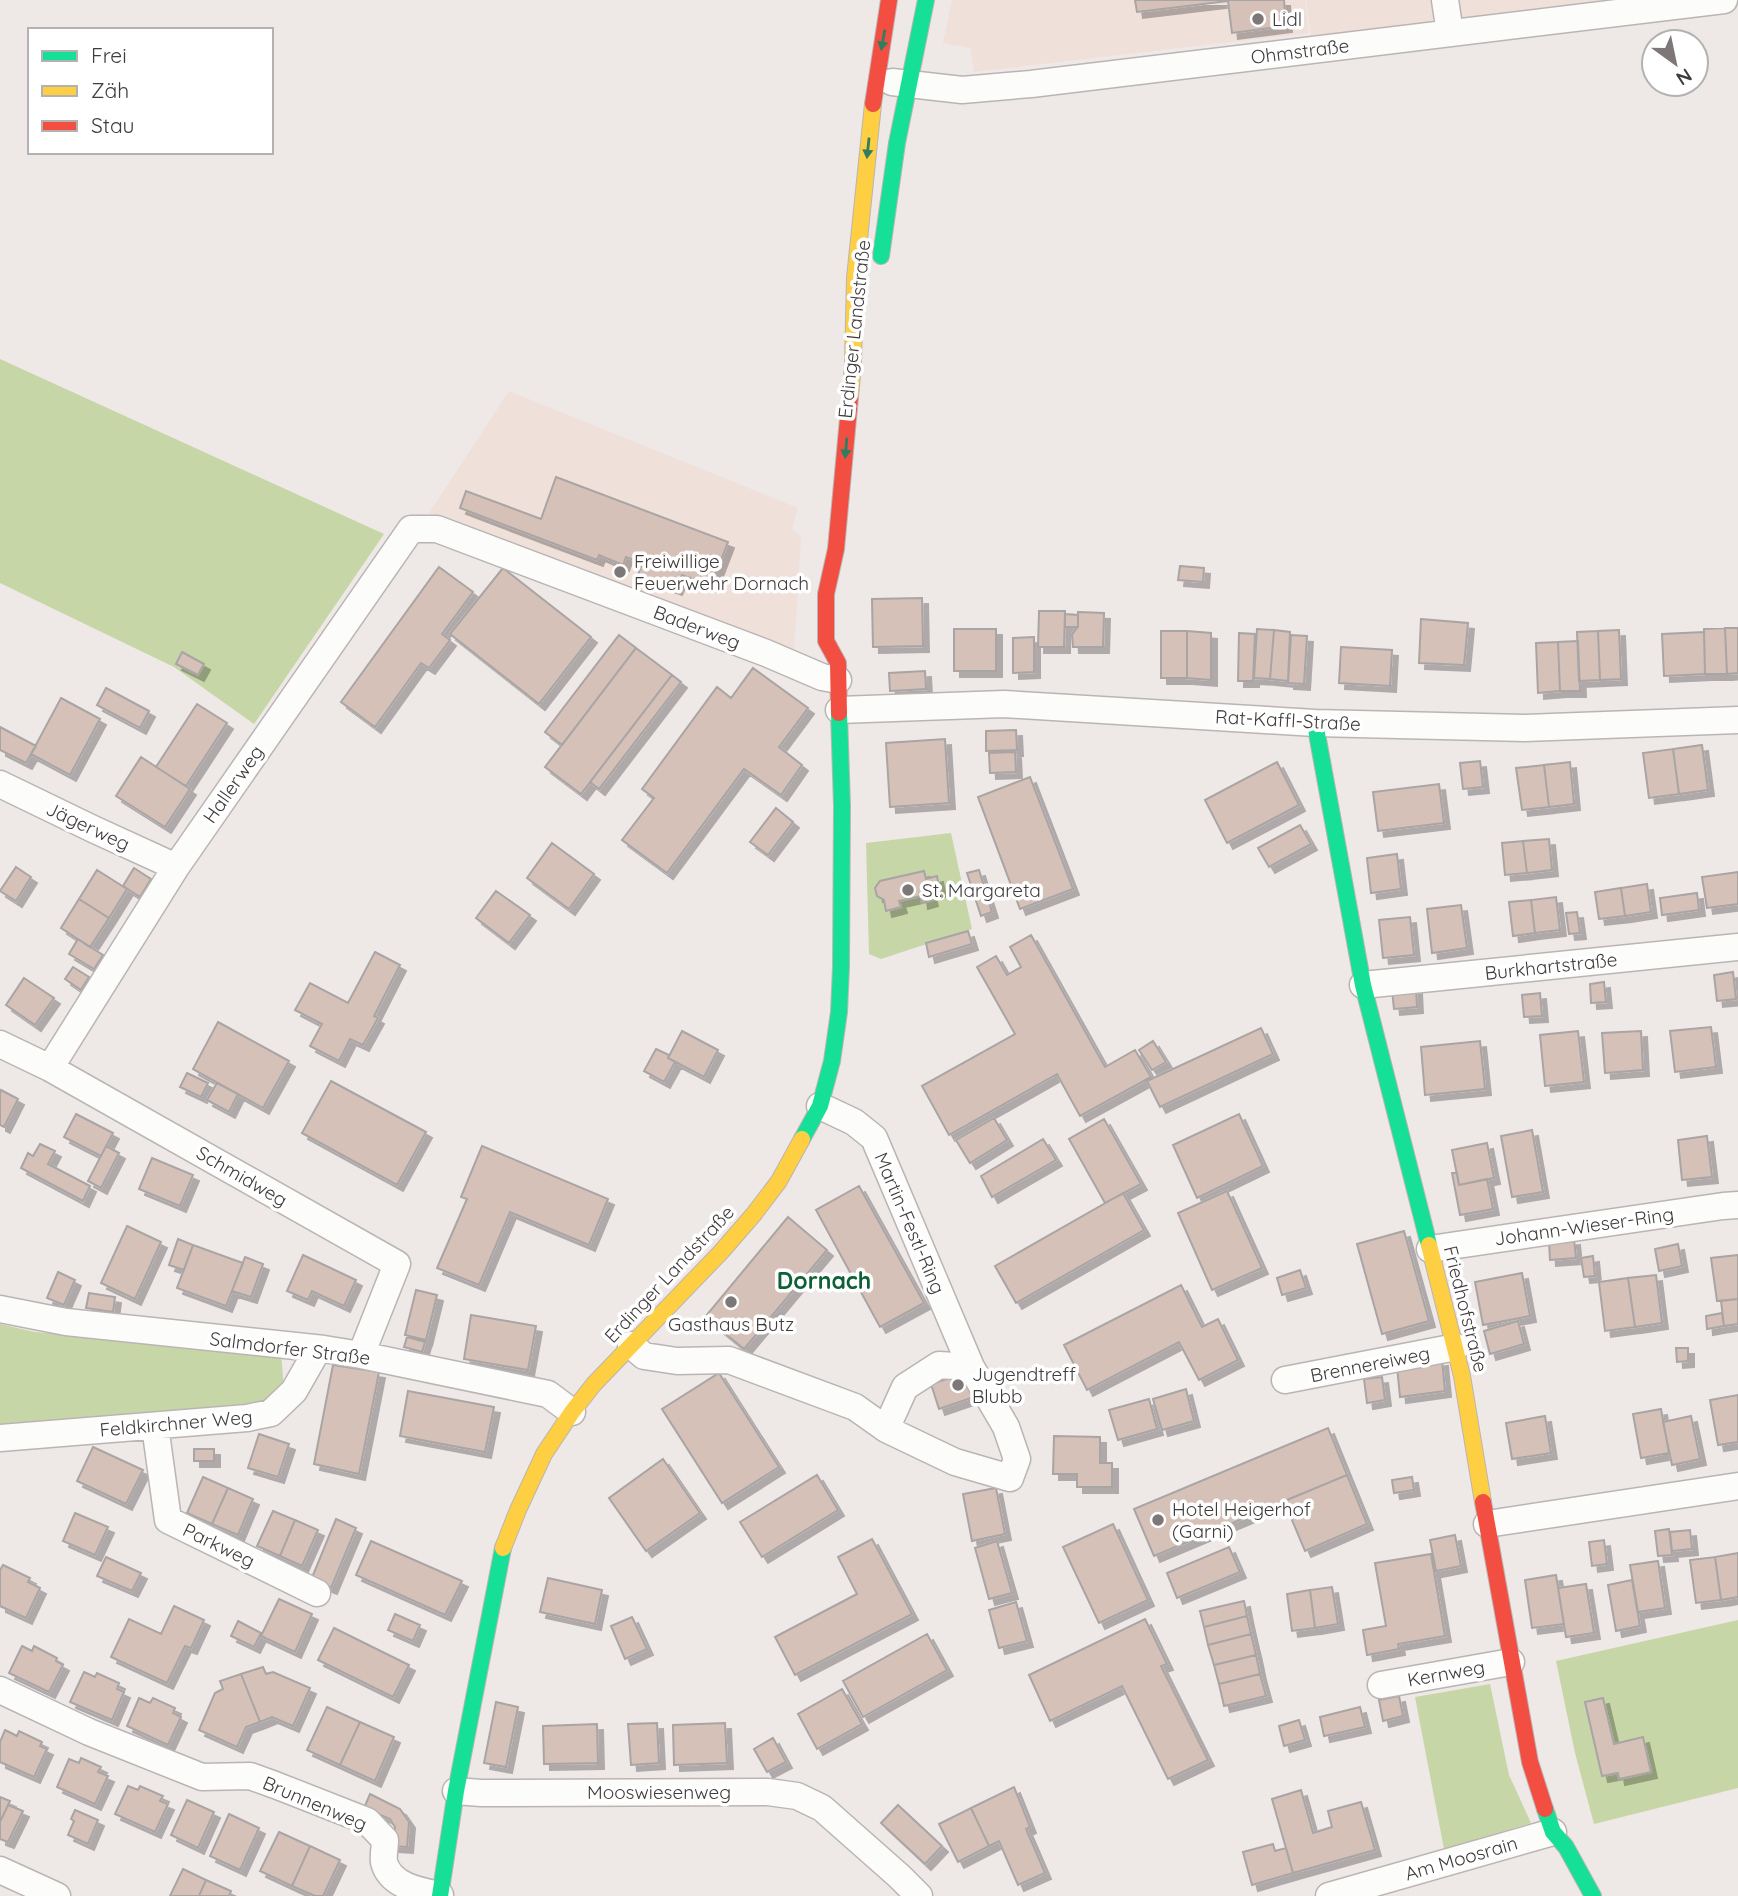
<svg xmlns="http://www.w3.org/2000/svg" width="1738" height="1896" viewBox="0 0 1738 1896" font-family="Quicksand,sans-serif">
  <defs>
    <filter id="shadow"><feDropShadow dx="6" dy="6" stdDeviation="0" flood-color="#0004"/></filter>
  </defs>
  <rect width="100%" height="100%" fill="#eee8e7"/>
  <path fill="#f0e0da" d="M952,0H1305L1309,33L974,72L970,48L943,43Z
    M1306,0H1622L1311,36Z
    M509,391L798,508L792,529L801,537L794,649L429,513Z"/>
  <path fill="#c7d6a6" d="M0,359L384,534L254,724L174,667L0,583Z
    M951,833L972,929L881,959L869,954L866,843Z
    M0,1324L35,1332L281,1352L284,1390L252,1407L0,1429Z
    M1738,1620V1788L1594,1824L1575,1753L1556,1661Z
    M1490,1684L1509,1775L1531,1823L1444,1849L1415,1697Z"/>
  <path fill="#d6c1b9" stroke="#a9a5a4" stroke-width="2" filter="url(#shadow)" d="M1135,0H1284L1286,26L1232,33L1228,1L1137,12Z
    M556,477L728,542L711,586L682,575L676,589L638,575L642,563L626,557L623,565L599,555L597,560L460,508L466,491L541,519Z
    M1180,566L1204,568L1203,582L1178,580Z
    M439,567L473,592L442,634L450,640L429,668L421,663L375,727L341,702Z
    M503,568L591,637L539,704L450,634Z
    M922,598L923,646L873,647L872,599Z
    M1039,611H1065L1064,647H1038Z
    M1078,612L1104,613L1103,647H1073L1072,634L1078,627Z
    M1065,614L1078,615V627H1065Z
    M1421,619L1468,623L1464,665L1419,663Z
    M1725,628L1727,674H1705L1704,629Z
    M1725,628H1738V673L1727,674Z
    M954,629H996V671H954Z
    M1257,629L1274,630L1270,679L1254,678Z
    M1274,630L1290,632L1288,681L1270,679Z
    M1619,630L1621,679L1600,680L1598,631Z
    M1161,631H1187V678H1161Z
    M1187,631L1211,633V680L1187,678Z
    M1598,631L1600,680L1579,681L1577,632Z
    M1704,632L1705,674L1664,676L1662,634Z
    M1239,633L1255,634L1253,681H1238Z
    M619,635L636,648L562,745L545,732Z
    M1291,635L1307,636L1304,684L1288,683Z
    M1034,637V672L1013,673V638Z
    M1578,641L1580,691H1560L1558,642Z
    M1558,642L1560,691L1538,693L1536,643Z
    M1341,647L1392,650L1390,686L1339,683Z
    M636,648L672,675L581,794L545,767Z
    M182,652L204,664L198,675L176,664Z
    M753,668L808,708L779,747L802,765L781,795L744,769L667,873L622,840L654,798L642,789L717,687L731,698Z
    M925,671L926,689L890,691L889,673Z
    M672,675L681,682L599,789L590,782Z
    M106,688L149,711L140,728L97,705Z
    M61,698L100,719L70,775L31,754Z
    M197,704L227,723L186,786L156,767Z
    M0,727L36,746L26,763L0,750Z
    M1016,730L1017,750L986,751V731Z
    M945,739L949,803L890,807L886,743Z
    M1702,745L1708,790L1679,794L1673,749Z
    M1673,749L1679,794L1649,798L1643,753Z
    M1015,752L1016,772L990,773L989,753Z
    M141,757L190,789L165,827L116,796Z
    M1480,761L1483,787L1463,789L1460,763Z
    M1277,762L1299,805L1227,843L1205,800Z
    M1570,762L1574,804L1549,807L1544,765Z
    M1544,765L1549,807L1522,810L1516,768Z
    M1030,777L1073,889L1020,909L978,797Z
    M1439,784L1444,823L1378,831L1373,792Z
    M776,808L793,822L768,855L750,842Z
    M1300,825L1311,844L1269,867L1258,848Z
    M1549,839L1552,870L1527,873L1523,841Z
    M1523,841L1527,873L1505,875L1502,843Z
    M552,843L594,874L569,909L527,878Z
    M1397,854L1401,889L1371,893L1367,858Z
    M16,867L31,877L16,901L0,891Z
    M134,868L151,879L140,897L123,886Z
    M97,870L127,889L109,918L79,899Z
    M979,870L992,912L981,916L967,873Z
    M924,871L926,879L937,876L940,891L930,893L932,900L922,903L921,896L899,901L901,907L886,911L884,900L877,896L875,888L880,881Z
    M1738,872V904L1707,908L1702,877Z
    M1647,884L1651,912L1625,916L1621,888Z
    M1621,888L1625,916L1599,919L1595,892Z
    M496,891L530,915L509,943L476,918Z
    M1697,893L1699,910L1662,915L1660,898Z
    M1556,897L1560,930L1535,933L1531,900Z
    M79,899L109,918L90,947L61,928Z
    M1531,900L1535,933L1513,936L1509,902Z
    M1461,905L1467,948L1432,953L1427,909Z
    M1577,912L1580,933L1569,934L1566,913Z
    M1410,917L1414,955L1383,958L1379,920Z
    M968,931L972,944L929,957L926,943Z
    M1031,935L1105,1067L1135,1050L1151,1077L1080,1116L1057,1074L949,1135L922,1086L1015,1034L977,967L996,956L1007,975L1021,967L1010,947Z
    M78,939L103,955L94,969L69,954Z
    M375,952L400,965L374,1016L378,1018L363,1045L350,1039L339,1061L310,1046L322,1024L295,1010L310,983L348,1003Z
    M73,967L89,977L81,990L65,979Z
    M1733,972L1736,999L1717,1001L1714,975Z
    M24,978L54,998L35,1025L6,1005Z
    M1604,982L1606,1002L1591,1003L1590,984Z
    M1416,988L1417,1007L1394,1009L1392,990Z
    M1540,993L1542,1016L1524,1017L1522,995Z
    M218,1022L289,1061L263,1108L193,1069Z
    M1711,1027L1716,1067L1675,1072L1670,1031Z
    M1261,1028L1273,1054L1160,1107L1147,1081Z
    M682,1031L718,1050L704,1077L668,1058Z
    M1578,1031L1584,1082L1545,1086L1540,1035Z
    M1641,1031L1643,1070L1605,1073L1602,1033Z
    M1153,1041L1166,1062L1152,1070L1139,1050Z
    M1480,1041L1485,1089L1425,1095L1421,1047Z
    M656,1049L669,1055L668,1058L675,1062L664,1082L644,1071Z
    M187,1073L208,1083L201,1097L180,1087Z
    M331,1081L426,1132L397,1185L302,1133Z
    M217,1083L238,1094L229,1112L207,1100Z
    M1,1090L18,1099L4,1127L0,1125V1093Z
    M76,1114L113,1133L101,1156L64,1137Z
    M1239,1114L1263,1166L1197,1198L1173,1145Z
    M994,1118L1007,1140L970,1163L956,1140Z
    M1104,1119L1141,1184L1105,1203L1069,1139Z
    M1532,1130L1543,1192L1512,1197L1501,1136Z
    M1707,1136L1712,1177L1682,1180L1678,1140Z
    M1043,1139L1056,1160L992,1197L981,1176Z
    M1487,1143L1494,1178L1459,1185L1452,1150Z
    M40,1144L55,1151L48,1164L90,1186L83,1201L21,1168L28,1153L33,1156Z
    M106,1146L119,1153L101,1188L88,1181Z
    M482,1146L608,1199L589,1245L510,1212L479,1285L437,1268L467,1199L461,1197Z
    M152,1158L193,1175L180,1206L139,1189Z
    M1452,1173H1457L1459,1185L1487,1179L1493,1209L1460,1215Z
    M859,1186L924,1303L880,1327L816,1210Z
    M1227,1191L1262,1268L1212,1290L1178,1213Z
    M1123,1193L1144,1230L1016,1303L995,1266Z
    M788,1217L827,1250L744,1349L705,1317Z
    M127,1226L161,1242L135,1299L101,1283Z
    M1404,1231L1429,1321L1382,1334L1357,1244Z
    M178,1239L193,1245L184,1270L169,1265Z
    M1574,1239L1576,1258L1550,1260L1549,1241Z
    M1678,1244L1682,1266L1659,1271L1655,1249Z
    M193,1245L243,1263L226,1306L177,1288Z
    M303,1255L356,1280L344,1306L312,1291L308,1300L287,1291Z
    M1738,1255V1299L1717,1301L1711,1258Z
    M1593,1256L1595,1276L1584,1277L1581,1258Z
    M245,1257L263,1264L251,1297L232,1291Z
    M1300,1270L1306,1288L1282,1295L1277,1278Z
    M58,1272L75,1280L64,1305L47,1298Z
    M1522,1273L1530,1316L1483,1325L1475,1282Z
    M1656,1275L1662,1323L1635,1327L1628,1278Z
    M1628,1278L1635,1327L1605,1331L1599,1282Z
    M1181,1285L1202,1327L1218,1319L1238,1360L1199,1380L1179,1342L1087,1390L1064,1345Z
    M416,1290L437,1295L426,1340L405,1335Z
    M89,1293L115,1297L113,1312L86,1308Z
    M1738,1299V1324L1724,1326L1721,1301Z
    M1722,1313L1724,1326L1707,1329L1706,1316Z
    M471,1315L536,1326L528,1370L464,1359Z
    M1518,1321L1524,1344L1490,1354L1484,1331Z
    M407,1337L425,1342L422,1352L404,1347Z
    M1676,1348H1688V1361L1677,1362Z
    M1442,1360L1445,1391L1400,1397L1397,1366Z
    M333,1365L379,1372L359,1474L314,1464Z
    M719,1373L779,1467L722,1503L662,1409Z
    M966,1373L974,1397L939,1409L931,1384Z
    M1382,1377L1385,1400L1367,1403L1364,1379Z
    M1186,1389L1194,1421L1162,1430L1153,1399Z
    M408,1391L494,1407L485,1452L400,1436Z
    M1738,1395V1442L1718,1445L1710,1400Z
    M1149,1399L1157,1429L1118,1440L1109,1410Z
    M1661,1409L1669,1453L1641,1458L1633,1414Z
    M1545,1416L1551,1453L1512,1459L1506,1423Z
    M1691,1416L1700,1459L1672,1465L1663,1422Z
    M1328,1428L1347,1475L1154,1556L1134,1509Z
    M259,1434L289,1444L278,1477L248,1468Z
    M1054,1436L1100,1437V1463H1112V1487H1077V1474H1053Z
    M93,1447L143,1470L126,1504L77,1481Z
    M194,1449H214V1461H194Z
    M663,1459L700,1513L646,1551L609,1498Z
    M817,1475L838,1510L762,1557L740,1522Z
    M1347,1475L1367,1524L1305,1551L1284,1501Z
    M203,1477L228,1488L212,1524L187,1513Z
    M1412,1477L1414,1490L1394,1493L1392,1480Z
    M228,1488L253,1499L238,1535L212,1524Z
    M996,1488L1005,1534L972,1541L963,1494Z
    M273,1511L295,1520L280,1556L257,1546Z
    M75,1513L108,1527L95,1555L63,1541Z
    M336,1519L356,1528L331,1588L311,1580Z
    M295,1520L318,1530L302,1566L280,1556Z
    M1113,1524L1148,1600L1099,1623L1063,1547Z
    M1669,1529L1672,1555L1658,1556L1655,1531Z
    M1690,1530L1692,1549L1672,1551L1670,1532Z
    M1455,1535L1461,1566L1436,1571L1430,1540Z
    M872,1539L912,1614L795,1675L775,1637L857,1594L838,1557Z
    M1604,1540L1607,1564L1592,1566L1589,1542Z
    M371,1541L462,1581L445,1615L356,1575Z
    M997,1541L1012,1593L989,1599L975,1548Z
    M1229,1547L1240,1572L1177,1598L1167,1573Z
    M1738,1553V1597L1721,1600L1715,1557Z
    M1431,1554L1445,1636L1398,1644L1399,1649L1367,1655L1363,1630L1386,1626L1375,1563Z
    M106,1557L141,1573L132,1591L97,1576Z
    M1715,1557L1721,1600L1696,1603L1690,1560Z
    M1658,1561L1665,1608L1638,1612L1630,1565Z
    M3,1565L30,1578L28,1582L40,1588L26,1618L0,1606V1570Z
    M1556,1575L1564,1624L1532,1628L1525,1580Z
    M548,1578L602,1590L595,1624L540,1612Z
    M1632,1580L1640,1626L1616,1631L1608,1585Z
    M1586,1584L1594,1633L1566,1637L1558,1588Z
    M1332,1587L1338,1624L1315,1628L1310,1590Z
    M1310,1590L1315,1628L1292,1631L1287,1594Z
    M279,1599L312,1614L295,1652L261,1636Z
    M1244,1601L1247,1616L1204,1627L1200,1611Z
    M1016,1602L1027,1641L999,1648L989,1610Z
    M174,1606L204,1620L191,1648L185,1646L167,1683L111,1657L129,1619L161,1634Z
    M395,1614L420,1625L413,1641L388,1630Z
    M1247,1616L1251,1634L1208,1645L1204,1627Z
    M632,1617L647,1649L625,1659L611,1626Z
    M1145,1619L1167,1664L1161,1666L1208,1760L1168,1779L1122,1686L1050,1721L1029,1675Z
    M238,1621L261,1633L254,1647L231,1636Z
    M334,1628L409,1665L393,1697L318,1660Z
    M927,1634L947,1670L863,1717L843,1681Z
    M1251,1634L1256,1655L1214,1665L1208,1645Z
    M22,1646L32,1651L34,1646L57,1658L56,1661L63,1665L49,1692L9,1673Z
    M1256,1655L1260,1674L1219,1684L1214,1665Z
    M263,1667L266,1674L273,1672L310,1688L293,1726L272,1717L260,1722L241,1674Z
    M84,1672L95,1677L97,1673L119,1683L117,1689L124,1692L112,1720L70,1702Z
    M241,1674L260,1722L246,1727L237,1747L199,1730L215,1693L223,1689L220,1681Z
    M1260,1674L1266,1696L1224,1706L1219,1684Z
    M842,1689L862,1724L817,1749L798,1714Z
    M1399,1696L1403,1716L1383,1721L1379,1700Z
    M139,1698L150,1703L153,1698L175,1708L173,1713L181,1717L168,1745L127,1726Z
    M1603,1698L1614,1744L1643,1737L1651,1772L1619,1779L1618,1773L1602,1776L1585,1702Z
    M496,1702L518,1707L506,1767L484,1763Z
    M327,1707L360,1722L340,1765L307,1750Z
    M1360,1707L1365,1727L1324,1736L1320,1717Z
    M1299,1720L1305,1740L1284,1746L1279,1726Z
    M360,1722L394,1737L375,1781L340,1765Z
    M657,1723L659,1763L631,1765L628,1724Z
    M725,1723L727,1763L674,1765L673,1725Z
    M597,1724L598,1763L544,1764L543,1726Z
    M5,1730L17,1736L19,1731L42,1742L40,1746L47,1749L34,1777L0,1762V1742Z
    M773,1738L786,1762L767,1772L754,1749Z
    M81,1758L101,1767L98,1772L108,1776L95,1804L57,1787L69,1759L79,1763Z
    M128,1786L138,1790L140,1786L163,1796L160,1801L168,1804L155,1832L115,1814Z
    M1014,1787L1030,1827L1026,1829L1045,1873L1018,1885L999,1841L989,1846L971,1808Z
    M1301,1790L1313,1833L1332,1827L1328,1811L1361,1802L1375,1850L1293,1873L1272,1799Z
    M370,1794L400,1809L409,1822L407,1847L393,1846L395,1827L390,1819L364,1808Z
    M0,1797L10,1801L0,1822Z
    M187,1800L214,1812L198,1848L171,1835Z
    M8,1805L23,1811L8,1842L0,1839V1822Z
    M898,1805L942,1846L925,1864L881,1823Z
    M971,1808L989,1846L958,1862L939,1824Z
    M75,1810L98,1820L88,1844L68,1835L74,1821L71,1819Z
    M229,1814L259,1828L240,1870L210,1856Z
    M279,1832L310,1846L292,1886L260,1871Z
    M1273,1844L1275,1851L1286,1848L1293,1873L1252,1885L1243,1852Z
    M310,1846L340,1860L323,1896H315L292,1886Z
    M183,1869L206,1880L199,1896H170Z
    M206,1880L231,1891L229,1896H199Z"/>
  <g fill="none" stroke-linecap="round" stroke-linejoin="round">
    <defs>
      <path id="street" d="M1445,0L1450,33
        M892,82L962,90L1031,84L1724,0
        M839,710L1004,704L1315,723L1525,728L1738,720
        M0,784L93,829L176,867
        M1363,985L1738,947
        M0,1044L50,1068L397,1264L361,1355
        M50,1068L176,867L411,529H437L766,653L822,677L838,680
        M1430,1249L1723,1206L1738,1205
        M0,1309L66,1322L324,1349L361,1355L548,1394L572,1412
        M631,1345L644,1356L677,1361L729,1360L855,1407L886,1429L955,1462L1010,1478L1017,1459L1006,1427L971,1367L874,1138L854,1122L820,1106
        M1285,1380L1456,1347
        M155,1426L168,1520L317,1593
        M886,1429L905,1387L939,1365L971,1367
        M0,1438L247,1418L271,1413L294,1391L318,1349
        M1487,1524L1738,1486
        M1381,1685L1511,1662
        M0,1690L89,1732L202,1777L250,1776L275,1785L367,1821L385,1840C385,1846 383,1856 384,1862C390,1886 420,1891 440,1895
        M456,1791L481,1793L768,1792L797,1796L822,1808L899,1876L919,1896
        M0,1870L57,1896
        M1329,1896L1553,1832"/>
      <path id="fast" d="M881,256L897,143L926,0
        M1315,723L1363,985L1429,1245
        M802,1139L820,1106L832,1061L839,1012L841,967L842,806L839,713
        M1545,1809L1553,1832L1566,1847L1593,1896
        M440,1896L456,1791L503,1548"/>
      <path id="slow" d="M850,397L853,364L855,278L873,104
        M1429,1245L1462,1376L1483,1502
        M503,1548L518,1510L544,1454L572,1412L594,1384L721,1252L754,1214L779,1181L802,1139"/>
      <path id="jam" d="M873,104L889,0
        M839,713L838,663L826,641V594L836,549L850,397
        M1483,1502L1530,1762L1545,1809"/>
    </defs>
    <use href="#street" stroke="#bab5b4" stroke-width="29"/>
    <use href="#fast" stroke="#bab5b4" stroke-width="18"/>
    <use href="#slow" stroke="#bab5b4" stroke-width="18"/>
    <use href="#jam" stroke="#bab5b4" stroke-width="18"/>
    <use href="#street" stroke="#fcfcfb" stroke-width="26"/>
    <use href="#fast" stroke="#16e098" stroke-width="16"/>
    <use href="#slow" stroke="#ffcf43" stroke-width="16"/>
    <use href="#jam" stroke="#f24e42" stroke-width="16"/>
  </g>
  <defs><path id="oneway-solid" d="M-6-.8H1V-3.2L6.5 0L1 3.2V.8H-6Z" transform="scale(1.75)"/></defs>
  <g fill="#2f7e60">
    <use href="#oneway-solid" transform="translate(883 40) rotate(100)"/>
    <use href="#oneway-solid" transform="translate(868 148) rotate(96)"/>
    <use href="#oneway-solid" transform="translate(846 448) rotate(95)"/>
  </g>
  <g fill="#7d7877" stroke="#fff" stroke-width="2.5">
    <circle cx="1258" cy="19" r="7"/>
    <circle cx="620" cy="572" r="7"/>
    <circle cx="908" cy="890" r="7"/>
    <circle cx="731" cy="1302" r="7"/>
    <circle cx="958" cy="1385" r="7"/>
    <circle cx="1158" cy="1520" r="7"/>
  </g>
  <g text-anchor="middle" stroke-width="7" stroke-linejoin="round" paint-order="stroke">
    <g font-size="19" fill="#403c3b" stroke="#fff" text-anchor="start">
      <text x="1272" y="26">Lidl</text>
      <text x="634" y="568">Freiwillige<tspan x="634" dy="22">Feuerwehr Dornach</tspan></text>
      <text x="922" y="897">St. Margareta</text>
      <text x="731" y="1331" text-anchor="middle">Gasthaus Butz</text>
      <text x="972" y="1381">Jugendtreff<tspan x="972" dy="22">Blubb</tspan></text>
      <text x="1172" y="1516">Hotel Heigerhof<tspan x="1172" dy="22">(Garni)</tspan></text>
    </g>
    <g font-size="19" fill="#403c3b" stroke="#fff">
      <text transform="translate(1300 51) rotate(-7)" y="7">Ohmstraße</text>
      <text transform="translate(854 329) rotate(-84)" y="7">Erdinger Landstraße</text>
      <text transform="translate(697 627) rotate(21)" y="7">Baderweg</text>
      <text transform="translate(1288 720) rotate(3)" y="7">Rat-Kaffl-Straße</text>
      <text transform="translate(233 784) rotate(-55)" y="7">Hallerweg</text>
      <text transform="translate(88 826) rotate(25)" y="7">Jägerweg</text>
      <text transform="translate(1551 966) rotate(-6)" y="7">Burkhartstraße</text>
      <text transform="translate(242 1176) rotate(30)" y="7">Schmidweg</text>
      <text transform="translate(910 1223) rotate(67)" y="7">Martin-Festl-Ring</text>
      <text transform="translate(1584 1226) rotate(-8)" y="7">Johann-Wieser-Ring</text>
      <text transform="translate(669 1274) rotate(-47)" y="7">Erdinger Landstraße</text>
      <text transform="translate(1466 1309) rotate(76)" y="7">Friedhofstraße</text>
      <text transform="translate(290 1348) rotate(7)" y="7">Salmdorfer Straße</text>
      <text transform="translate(1370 1364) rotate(-11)" y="7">Brennereiweg</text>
      <text transform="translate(176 1423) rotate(-5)" y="7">Feldkirchner Weg</text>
      <text transform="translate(219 1545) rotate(26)" y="7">Parkweg</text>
      <text transform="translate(1446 1673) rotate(-10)" y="7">Kernweg</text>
      <text x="659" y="1799">Mooswiesenweg</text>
      <text transform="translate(315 1803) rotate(23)" y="7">Brunnenweg</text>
      <text transform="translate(1461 1858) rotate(-16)" y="7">Am Moosrain</text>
    </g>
    <g font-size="23" font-weight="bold" fill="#0e6037" stroke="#fff">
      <text x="824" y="1289">Dornach</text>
    </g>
  </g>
  <rect x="28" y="28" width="245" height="126" fill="#ffffff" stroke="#b3b1b1" stroke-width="2"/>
  <rect x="42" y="51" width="35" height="10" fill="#16e098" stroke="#b3b1b1" stroke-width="2"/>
  <text x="91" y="63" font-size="21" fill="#403c3b">Frei</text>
  <rect x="42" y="86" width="35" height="10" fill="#ffcf43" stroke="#b3b1b1" stroke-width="2"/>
  <text x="91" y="98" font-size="21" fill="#403c3b">Zäh</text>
  <rect x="42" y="121" width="35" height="10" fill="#f24e42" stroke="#b3b1b1" stroke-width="2"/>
  <text x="91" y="133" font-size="21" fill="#403c3b">Stau</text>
  <g transform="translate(1675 63) rotate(147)"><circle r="33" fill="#ffffff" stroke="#b3b1b1" stroke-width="2"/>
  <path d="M0-5L12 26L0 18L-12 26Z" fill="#7d7877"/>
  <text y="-10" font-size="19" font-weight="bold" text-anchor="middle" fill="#403c3b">N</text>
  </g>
</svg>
